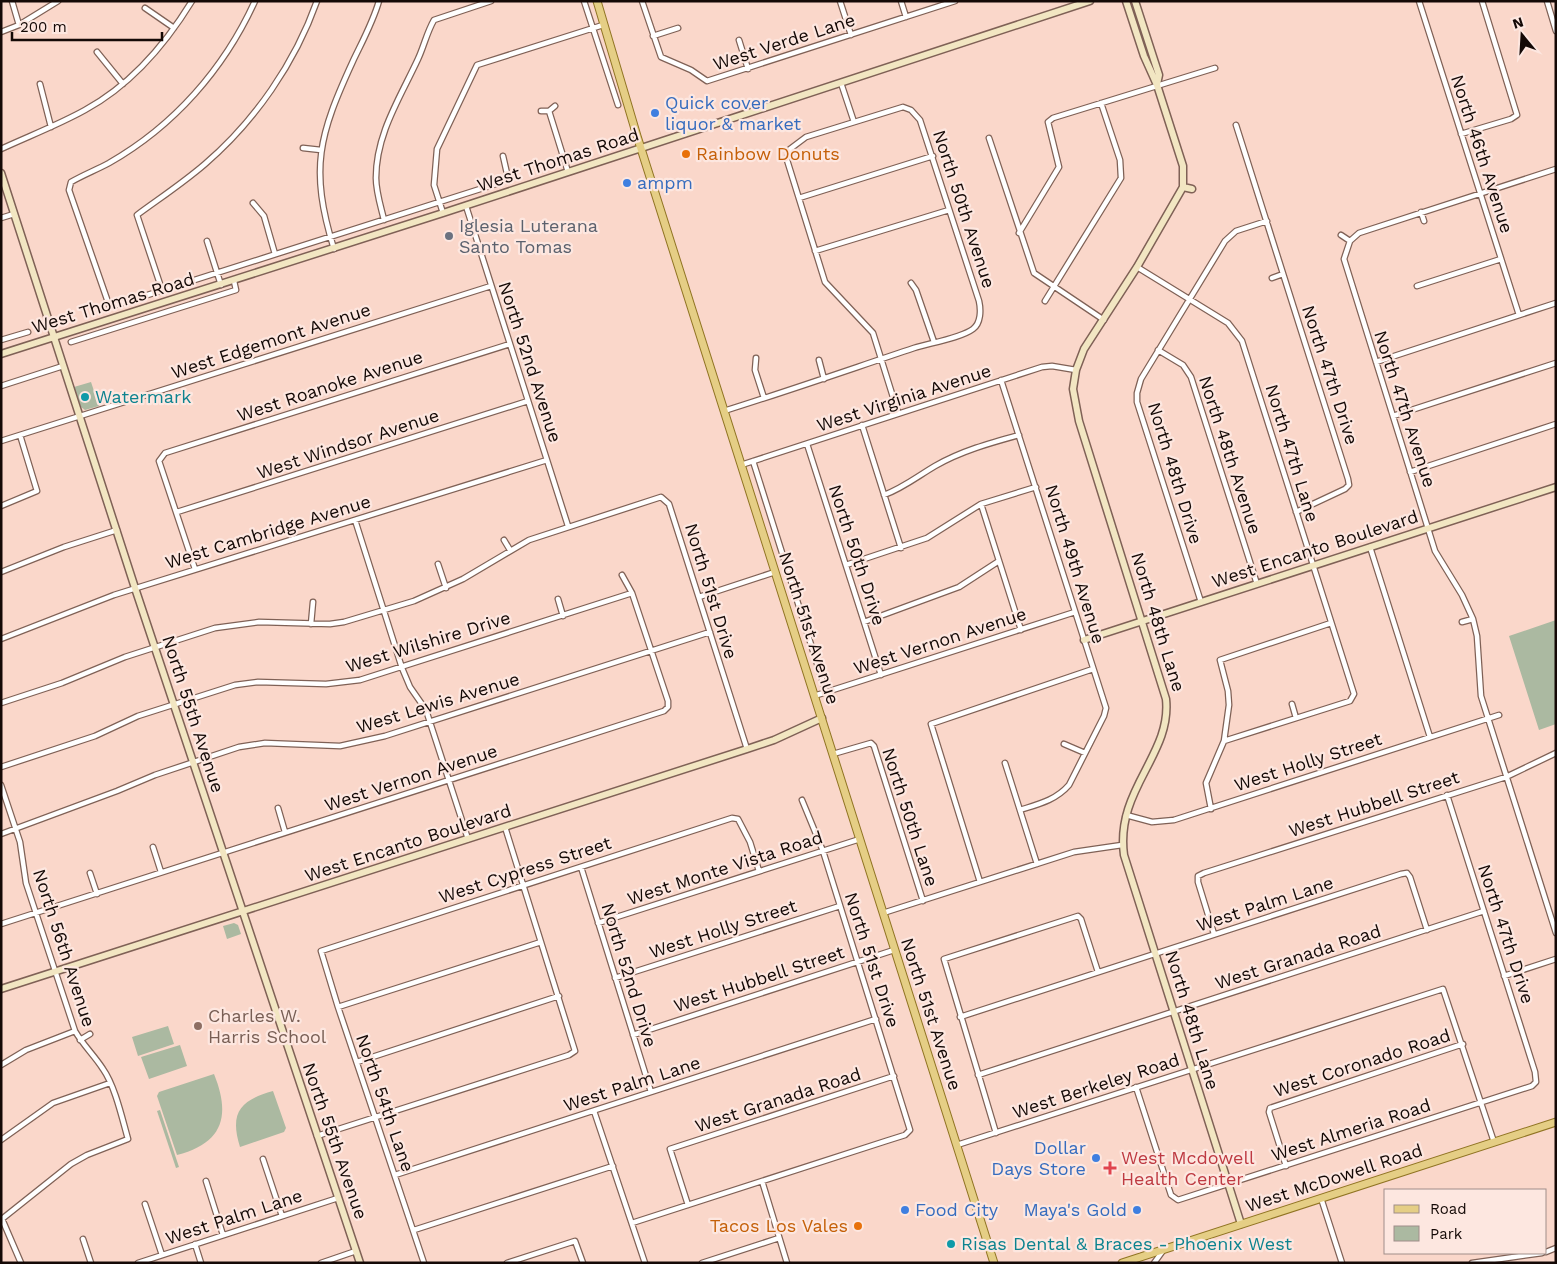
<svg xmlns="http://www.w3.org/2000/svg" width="1557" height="1264" viewBox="0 0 1557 1264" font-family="'Work Sans',sans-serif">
  <rect width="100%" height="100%" fill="#fad7ca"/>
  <path fill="#abb9a1" d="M91,382L99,406L85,410L81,407L74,387Z
    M1556,620V724L1539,730L1509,636Z
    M234,923L238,925L241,934L227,939L223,926Z
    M168,1026L174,1044L138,1056L132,1037Z
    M180,1045L187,1066L149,1079L141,1057Z
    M214,1074C231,1116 223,1143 177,1155L157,1096L159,1092Z
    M273,1091L286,1128L284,1132L240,1147C229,1112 241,1100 273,1091Z
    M160,1110L179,1167L176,1168L157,1111Z"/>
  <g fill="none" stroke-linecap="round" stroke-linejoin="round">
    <defs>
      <path id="street" d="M12,1L19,25
        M255,1C224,69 174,126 109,163C96,170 83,175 71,182L69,190L109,305L113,306L499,183L508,178L503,156
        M584,1L618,105
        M642,1L661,57L691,70L707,81L955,1
        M840,1L851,35
        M901,1L906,17
        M1419,1L1519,315
        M1547,1L1556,31
        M145,8L174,28
        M1,32L19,25L58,1
        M653,36L678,28
        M739,40L748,69
        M97,52L123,84
        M841,83L854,122
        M40,84L51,127
        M541,111H549L555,106
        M549,111L568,172
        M1236,125L1348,479L1349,485L1345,489L1296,512
        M1461,134L1511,119L1517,115L1482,1
        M989,138L1034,273L1104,320
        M303,148L321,150
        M1,149C29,136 58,125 85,110C131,85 165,45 192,1
        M1556,169L1359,233L1350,241L1344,259L1435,551L1462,595L1473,619L1477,636L1481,696L1556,933
        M799,198L933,156
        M253,203L264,216L275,254
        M466,206L568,526
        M1421,212L1424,221
        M443,213L434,185L437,149L477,65L603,25
        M1,218L14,214
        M384,220C381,207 376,192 376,178C376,134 400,98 418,59C424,46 427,32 434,20L491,1
        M1019,233L1059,167L1048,122L1053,118L1215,68
        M1341,235L1350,241
        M207,241L221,285
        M334,249C309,168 319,135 353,61C362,42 373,22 379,1
        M815,251L949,210
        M1137,267L1228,323L1242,341L1354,694L1350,701L1224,741
        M1272,278L1283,274
        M911,283L916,290L934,342
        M1417,286L1501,259
        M162,290L137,215C160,198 183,183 205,164C255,121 295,63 317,1
        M1045,301L1121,178L1120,160L1101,103
        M1,340L28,332
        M71,342L236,290L234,281
        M1158,350L1183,365L1191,377L1257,584
        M756,358L755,370L764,398
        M819,360L824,379
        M1376,362L1556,303
        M1001,380L1106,708L1104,716L1069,785C1056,800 1039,804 1020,810
        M1,386L63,366
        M724,411C788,391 851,369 914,348C930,343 961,338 973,329C981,323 981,310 979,301L920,120L911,110L903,107L806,137L790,149L787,160L825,282L873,333L898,413
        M1393,416L1556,363
        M862,425L901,548
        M1,441L491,286
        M807,444L881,675
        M753,461L826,692
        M741,465L1042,367L1052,366L1076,370
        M1410,472L1556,424
        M884,495C903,488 918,476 935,466C961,451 990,443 1019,435
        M981,504L1021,630
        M1,506L37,491L20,435
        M177,512L528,401
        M355,520L402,668L410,687L426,710L468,839
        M504,540L510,550
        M1370,547L1430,737
        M438,564L446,588
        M846,565L927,538L981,504L1036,487
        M195,569L159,461L165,453L510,344
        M1,572L64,547L117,530
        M699,597L775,572
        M558,599L563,616
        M1201,602L1137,402V393L1141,379L1225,241L1236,231L1267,221
        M864,622L959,587L999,561
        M1462,622L1473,619
        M311,624L313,602
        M1,639L114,595L547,460
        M814,696L1075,612
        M1,703L62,683L125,657L215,628L259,622L330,624L344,622L414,601L463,579L529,540L661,497L669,504L747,749
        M1292,704L1296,718
        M1064,744L1085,753
        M833,754L871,743L874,746L923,901
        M1005,763L1037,864
        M1,767L95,736L138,716L235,685L258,682L326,684L360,680L632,593
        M1,785L20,842L26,883L75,1031C83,1045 94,1055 103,1069C115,1086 122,1118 128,1139L87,1155L71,1164L2,1219L21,1263
        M278,808L285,832
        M1211,809L1206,783L1224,741L1229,705L1228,691L1220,660L1331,623
        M1126,815L1152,822L1174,820L1499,715
        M1,834L117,791L155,775L239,747L265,743L340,746L385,736L710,632
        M153,847L161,872
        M581,867L651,1092
        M90,873L97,894
        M980,882L931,724L1093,669
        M883,913L1074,852L1122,845
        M598,923L860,839
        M1,924L664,711L668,707V701L632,593L622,575
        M1214,934L1198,882V876L1204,873L1506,777L1556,753
        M1504,976L1556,959
        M615,978L840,906
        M338,1007L541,942
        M960,1017L1401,874L1407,873L1410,877L1427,930
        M633,1035L894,950
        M80,1040L90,1034
        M357,1062L559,996
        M1,1065L26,1050L75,1031
        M978,1075L1484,911
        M1136,1087L1171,1195L1178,1200L1532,1086L1536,1082L1535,1072L1447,795
        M594,1111L645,1263
        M996,1133L944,959L1078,916L1081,919L1098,972
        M317,1136L569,1055L575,1051L505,827
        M1,1140L53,1103L110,1083
        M957,1145L1443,989L1494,1142
        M263,1159L282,1216
        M1286,1166L1269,1112L1270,1108L1463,1044
        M395,1175L876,1019
        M206,1181L223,1235
        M762,1181L787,1263
        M1321,1198L1342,1263
        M145,1204L162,1255
        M688,1205L670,1149L894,1076
        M632,1223L886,1141L905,1135L910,1130L823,851L802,800
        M414,1230L613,1166
        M83,1239L91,1263
        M195,1244L201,1263
        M1546,1252L1556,1248
        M138,1263L338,1198
        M321,1263L356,1251
        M424,1263L338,1007L321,951L732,818L738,819L750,842L759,871
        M507,1263L575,1241L583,1263
        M702,1263L779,1238
        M1154,1263L1162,1252
        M1472,1263L1542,1253"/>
      <path id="secondary" d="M1126,1L1144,56L1157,85L1183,166V187L1137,267L1084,349L1076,370L1073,389L1079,421L1166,699C1172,755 1115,789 1124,855L1241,1224
        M1135,1L1159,75L1157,84
        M1,173L135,588L360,1263
        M1183,187L1192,189
        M1,354L443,213L1090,1
        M1084,640L1556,487
        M1,989L747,749L774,740L822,718"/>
      <path id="primary" d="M597,1L637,136L994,1263
        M1122,1263L1556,1122"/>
    </defs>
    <use href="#street" stroke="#7f6156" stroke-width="7"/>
    <use href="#secondary" stroke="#7f6156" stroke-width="9"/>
    <use href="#primary" stroke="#907423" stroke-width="9"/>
    <use href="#street" stroke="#fff" stroke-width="4.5"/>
    <use href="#secondary" stroke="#f2e6c2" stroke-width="6"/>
    <use href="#primary" stroke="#e5ce85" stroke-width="7"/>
  </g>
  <g fill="#3f7fe0" stroke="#fde7e0" stroke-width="2">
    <circle cx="655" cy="113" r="5"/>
    <circle cx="627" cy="183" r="5"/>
    <circle cx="1096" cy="1158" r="5"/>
    <circle cx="905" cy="1210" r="5"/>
    <circle cx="1137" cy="1210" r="5"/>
  </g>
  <g fill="#e8710a" stroke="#fde7e0" stroke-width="2">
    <circle cx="686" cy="154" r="5"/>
    <circle cx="858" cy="1226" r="5"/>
  </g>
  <circle fill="#6b7280" stroke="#fde7e0" stroke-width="2" cx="449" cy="236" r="5"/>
  <g fill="#0f9aa8" stroke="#fde7e0" stroke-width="2">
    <circle cx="85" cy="397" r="5"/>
    <circle cx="951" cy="1244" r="5"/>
  </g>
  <circle fill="#8d6e63" stroke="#fde7e0" stroke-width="2" cx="198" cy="1026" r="5"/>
  <path fill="#e0444e" stroke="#fde7e0" stroke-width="2" d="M1107.5 1160.5h5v5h5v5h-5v5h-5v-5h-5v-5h5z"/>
  <g text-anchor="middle" stroke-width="4.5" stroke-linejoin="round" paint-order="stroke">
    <g font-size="18" fill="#140906" stroke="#fde7e0">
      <text transform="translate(784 42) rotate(-18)" y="6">West Verde Lane</text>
      <text transform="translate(1482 154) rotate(72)" y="6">North 46th Avenue</text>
      <text transform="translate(558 160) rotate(-18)" y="6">West Thomas Road</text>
      <text transform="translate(964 209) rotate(72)" y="6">North 50th Avenue</text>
      <text transform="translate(113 303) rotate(-17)" y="6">West Thomas Road</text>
      <text transform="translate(271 341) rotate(-18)" y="6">West Edgemont Avenue</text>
      <text transform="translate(530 362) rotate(72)" y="6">North 52nd Avenue</text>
      <text transform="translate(1330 375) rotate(72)" y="6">North 47th Drive</text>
      <text transform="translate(330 386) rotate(-18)" y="6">West Roanoke Avenue</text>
      <text transform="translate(904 398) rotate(-18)" y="6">West Virginia Avenue</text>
      <text transform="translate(1405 409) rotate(72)" y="6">North 47th Avenue</text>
      <text transform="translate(348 444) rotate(-18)" y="6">West Windsor Avenue</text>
      <text transform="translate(1292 453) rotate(73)" y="6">North 47th Lane</text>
      <text transform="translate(1230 455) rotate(72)" y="6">North 48th Avenue</text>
      <text transform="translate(1175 473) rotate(73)" y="6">North 48th Drive</text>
      <text transform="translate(268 532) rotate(-17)" y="6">West Cambridge Avenue</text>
      <text transform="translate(1315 549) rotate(-18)" y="6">West Encanto Boulevard</text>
      <text transform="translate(857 555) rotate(72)" y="6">North 50th Drive</text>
      <text transform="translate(1075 564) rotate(73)" y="6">North 49th Avenue</text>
      <text transform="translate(711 591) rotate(73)" y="6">North 51st Drive</text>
      <text transform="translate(1158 622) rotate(73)" y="6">North 48th Lane</text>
      <text transform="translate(809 628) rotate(72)" y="6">North 51st Avenue</text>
      <text transform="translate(940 641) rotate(-18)" y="6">West Vernon Avenue</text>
      <text transform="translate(428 642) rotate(-17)" y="6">West Wilshire Drive</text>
      <text transform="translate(438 703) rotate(-17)" y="6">West Lewis Avenue</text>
      <text transform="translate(193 714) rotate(72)" y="6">North 55th Avenue</text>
      <text transform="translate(1308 762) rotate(-18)" y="6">West Holly Street</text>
      <text transform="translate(411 778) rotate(-18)" y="6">West Vernon Avenue</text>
      <text transform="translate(1374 804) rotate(-18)" y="6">West Hubbell Street</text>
      <text transform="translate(910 817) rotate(72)" y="6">North 50th Lane</text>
      <text transform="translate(408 843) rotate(-18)" y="6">West Encanto Boulevard</text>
      <text transform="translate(725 868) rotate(-18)" y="6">West Monte Vista Road</text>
      <text transform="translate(525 870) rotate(-18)" y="6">West Cypress Street</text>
      <text transform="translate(1265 904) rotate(-18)" y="6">West Palm Lane</text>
      <text transform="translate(723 929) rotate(-18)" y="6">West Holly Street</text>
      <text transform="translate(1506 934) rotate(72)" y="6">North 47th Drive</text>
      <text transform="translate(64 948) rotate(72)" y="6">North 56th Avenue</text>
      <text transform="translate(1298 957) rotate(-18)" y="6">West Granada Road</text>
      <text transform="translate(872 960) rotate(72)" y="6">North 51st Drive</text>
      <text transform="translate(629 975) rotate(73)" y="6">North 52nd Drive</text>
      <text transform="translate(759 979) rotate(-18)" y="6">West Hubbell Street</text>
      <text transform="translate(931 1014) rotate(72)" y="6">North 51st Avenue</text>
      <text transform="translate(1192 1020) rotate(73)" y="6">North 48th Lane</text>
      <text transform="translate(1362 1063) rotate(-18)" y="6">West Coronado Road</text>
      <text transform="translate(632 1084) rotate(-18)" y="6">West Palm Lane</text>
      <text transform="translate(1096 1086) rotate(-18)" y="6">West Berkeley Road</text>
      <text transform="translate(778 1100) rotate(-18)" y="6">West Granada Road</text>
      <text transform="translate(385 1103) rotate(71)" y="6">North 54th Lane</text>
      <text transform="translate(1351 1130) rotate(-18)" y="6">West Almeria Road</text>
      <text transform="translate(335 1141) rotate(71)" y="6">North 55th Avenue</text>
      <text transform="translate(1334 1178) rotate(-18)" y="6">West McDowell Road</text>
      <text transform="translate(234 1217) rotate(-18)" y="6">West Palm Lane</text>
    </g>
    <g font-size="18" fill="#366cbe" stroke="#fde7e0" text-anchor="start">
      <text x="665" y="109">Quick cover<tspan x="665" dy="21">liquor &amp; market</tspan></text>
      <text x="637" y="189">ampm</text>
      <text x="1086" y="1154" text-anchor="end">Dollar<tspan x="1086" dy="21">Days Store</tspan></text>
      <text x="915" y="1216">Food City</text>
      <text x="1127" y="1216" text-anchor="end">Maya's Gold</text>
    </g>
    <g font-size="18" fill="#c56008" stroke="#fde7e0" text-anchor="start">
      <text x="696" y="160">Rainbow Donuts</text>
      <text x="848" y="1232" text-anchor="end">Tacos Los Vales</text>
    </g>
    <g font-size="18" fill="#5b616d" stroke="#fde7e0" text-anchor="start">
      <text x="459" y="232">Iglesia Luterana<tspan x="459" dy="21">Santo Tomas</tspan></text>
    </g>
    <g font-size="18" fill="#0d838f" stroke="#fde7e0" text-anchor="start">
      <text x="95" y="403">Watermark</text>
      <text x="961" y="1250">Risas Dental &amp; Braces - Phoenix West</text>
    </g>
    <g font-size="18" fill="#785e54" stroke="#fde7e0" text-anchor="start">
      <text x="208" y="1022">Charles W.<tspan x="208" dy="21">Harris School</tspan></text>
    </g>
    <g font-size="18" fill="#be3a42" stroke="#fde7e0" text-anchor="start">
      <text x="1121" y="1164">West Mcdowell<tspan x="1121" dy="21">Health Center</tspan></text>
    </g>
  </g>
  <rect width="1557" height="1264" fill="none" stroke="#140906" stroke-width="5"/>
  <rect x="1384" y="1189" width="162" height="65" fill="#fde7e0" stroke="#a08e89"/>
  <rect x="1394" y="1205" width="25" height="8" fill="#e5ce85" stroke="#a08e89"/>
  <text x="1430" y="1214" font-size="15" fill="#140906">Road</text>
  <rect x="1394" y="1226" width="25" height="15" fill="#abb9a1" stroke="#a08e89"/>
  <text x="1430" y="1239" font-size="15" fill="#140906">Park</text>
  <g transform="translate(1522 35) rotate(342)" stroke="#fde7e0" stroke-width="4" paint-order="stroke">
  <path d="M0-4L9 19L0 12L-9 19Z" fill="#140906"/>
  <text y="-8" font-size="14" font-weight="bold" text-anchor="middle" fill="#140906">N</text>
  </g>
  <path d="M12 32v8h150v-8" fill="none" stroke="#140906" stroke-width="2.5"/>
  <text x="20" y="32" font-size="15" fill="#140906" stroke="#fde7e0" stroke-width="4" paint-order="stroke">200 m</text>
</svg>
